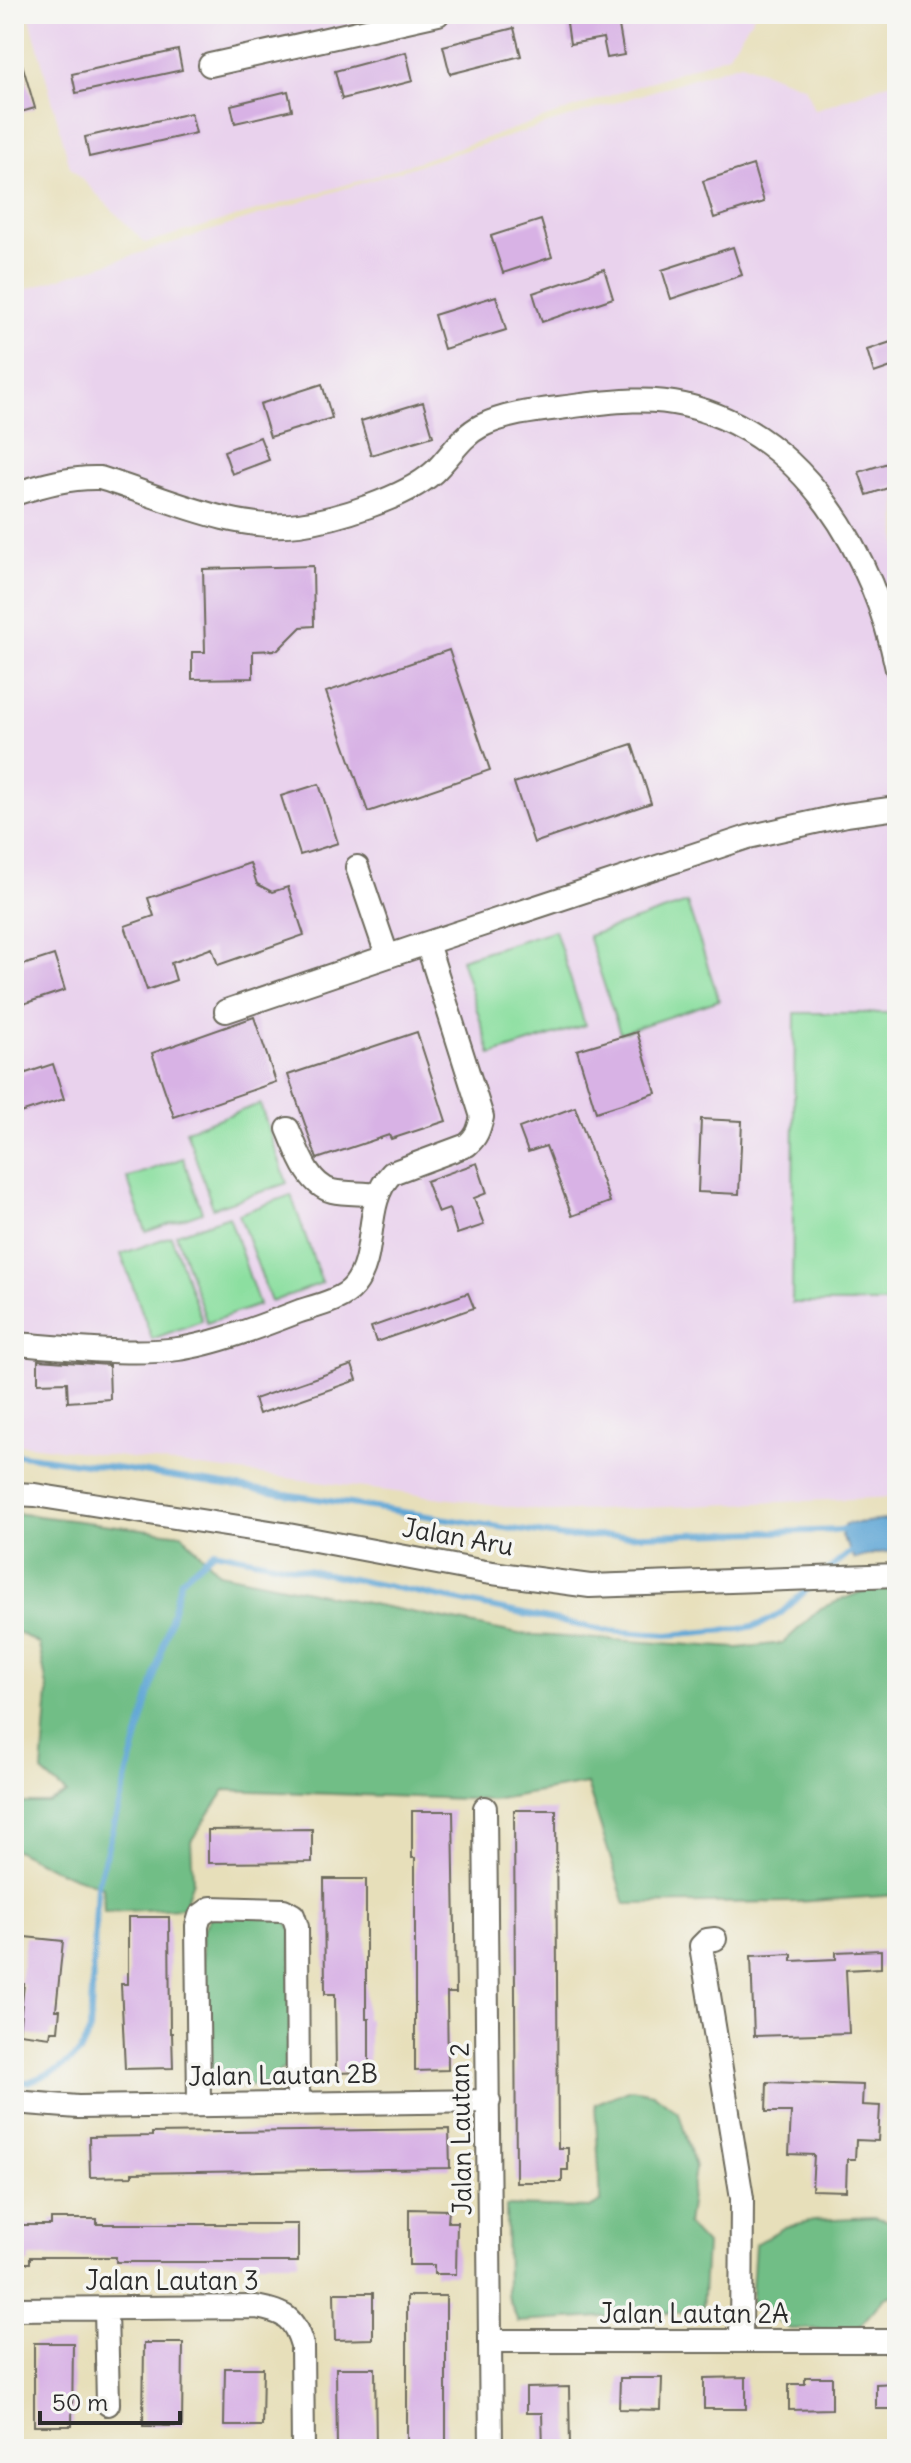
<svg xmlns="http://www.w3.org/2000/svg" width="911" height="2463" viewBox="0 0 911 2463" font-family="Delius,sans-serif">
  <rect width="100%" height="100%" fill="#f6f6f2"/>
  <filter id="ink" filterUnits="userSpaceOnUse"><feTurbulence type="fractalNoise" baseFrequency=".0125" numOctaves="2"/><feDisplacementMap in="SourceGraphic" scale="16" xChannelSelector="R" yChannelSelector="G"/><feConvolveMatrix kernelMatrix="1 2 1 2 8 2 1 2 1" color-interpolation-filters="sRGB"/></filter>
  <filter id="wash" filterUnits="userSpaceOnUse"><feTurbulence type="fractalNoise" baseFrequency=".006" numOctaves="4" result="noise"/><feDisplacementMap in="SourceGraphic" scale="32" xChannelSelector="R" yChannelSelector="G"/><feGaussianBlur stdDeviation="1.8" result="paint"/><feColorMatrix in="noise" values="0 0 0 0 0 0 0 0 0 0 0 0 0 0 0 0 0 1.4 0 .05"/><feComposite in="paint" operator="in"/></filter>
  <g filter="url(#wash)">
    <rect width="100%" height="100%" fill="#e7dfba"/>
    <path fill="#e9d2ed" d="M29,14H755L728,55L373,177L145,243L70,167Z
      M741,63L805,87L814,110L897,80V1497L552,1512L14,1443V293Z"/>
    <path fill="#8cdfa0" stroke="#5c8566" stroke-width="2" d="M687,903L719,1000L620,1033L588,936Z
      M555,930L585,1025L491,1055L461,959Z
      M795,1013H897V1303H792Z
      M260,1104L287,1183L213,1208L186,1130Z
      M183,1158L202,1212L146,1232L127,1178Z
      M291,1195L322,1283L271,1302L239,1214Z
      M229,1216L259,1305L207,1323L176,1234Z
      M171,1236L202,1321L152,1339L121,1254Z"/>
    <path fill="#71be86" stroke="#4e7458" stroke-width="2" d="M14,1513L182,1534L219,1573L519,1634L738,1648L783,1643L821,1608L873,1587H897V1895L796,1902L625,1904L587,1784L492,1800L225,1790L191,1841L193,1881L183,1908L104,1912L103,1887L51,1868L14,1849V1803H48L67,1794L42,1772L48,1692L39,1644L14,1630Z
      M281,1914L292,1930L289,2064L264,2084L226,2087L204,2058L202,1931L212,1915Z
      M631,2089L653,2093L679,2113L695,2167L687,2225L706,2245L702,2311L518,2322L507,2295L506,2206L590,2208L601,2202L595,2104Z
      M873,2217L897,2223V2294L884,2298L857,2329H790L751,2304L755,2244L785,2227L814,2220Z"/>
    <path fill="#5fa6d5" stroke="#456880" stroke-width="2" d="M897,1519V1551L877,1553L855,1559L841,1536L846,1524Z"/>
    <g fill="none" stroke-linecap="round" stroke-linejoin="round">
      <path stroke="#5fa6d5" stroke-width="6" d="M14,1454L122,1469L565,1537L852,1530
        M828,1570L857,1547
        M14,2081L28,2082L58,2070L80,2053L90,2031L97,1886L181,1580L214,1551L607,1631L667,1635L740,1629L762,1624L780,1614L811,1586"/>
    </g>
    <g id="blocks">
      <path fill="#d8b2e5" d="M580,14H617L624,55L607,58L603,38L570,44L566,16Z
        M514,28L521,56L450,74L443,46Z
        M18,50L35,108L14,114V51Z
        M178,50L182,70L76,93L72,74Z
        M406,52L413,81L342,99L335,71Z
        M288,91L292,110L235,123L231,105Z
        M191,113L196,133L89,157L85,137Z
        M753,165L764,202L714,218L703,181Z
        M541,220L552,257L503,273L491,236Z
        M733,247L742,275L671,299L662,270Z
        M604,269L613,298L542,322L533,293Z
        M496,296L506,330L444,349L434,315Z
        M897,340V365L874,373L867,350Z
        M322,384L332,418L270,437L260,404Z
        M423,402L433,436L371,455L361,421Z
        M260,437L269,460L232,474L224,451Z
        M897,460V485L867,495L859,472Z
        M313,566L314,626L301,627L278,650L253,651V678L192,679V652H205L203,569Z
        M449,650L490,770L368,812L326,692Z
        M632,744L651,803L534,843L514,783Z
        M319,784L338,843L300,855L281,796Z
        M250,863L257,884L272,892L288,887L304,935L218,965L212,948L171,963L176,980L147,990L125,926L154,916L148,898Z
        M54,955L65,990L14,1007V968Z
        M254,1017L276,1082L174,1117L152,1053Z
        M417,1032L446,1121L391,1139L389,1135L317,1159L288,1075Z
        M637,1032L656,1093L596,1112L577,1050Z
        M53,1064L64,1099L14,1115V1077Z
        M575,1107L610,1202L572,1216L546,1146L528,1152L519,1128Z
        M701,1119L742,1121L739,1194L698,1192Z
        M477,1163L487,1193L474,1198L484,1225L457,1234L449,1209L438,1213L426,1181Z
        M468,1293L474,1308L376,1342L371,1327Z
        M38,1360L109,1365L110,1399L68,1402L67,1382L38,1383Z
        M352,1365L357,1380L259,1414L254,1399Z
        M514,1810H556L558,2148H568V2170H562V2182H516Z
        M412,1811H453L456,1993H447L448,2070L415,2071V1858H412Z
        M312,1829V1862L208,1863V1830Z
        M324,1879H366V2019H369V2072L336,2073L335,1994H325Z
        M128,1917H169L170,2033H172L173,2068L125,2069L121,1984H128Z
        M25,1937L63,1941L56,2010H60L58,2031H51L50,2037L19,2033L24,1984H20Z
        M881,1950V1968L846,1970L849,2033L754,2036L751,1956L792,1954V1961L836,1959V1952Z
        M767,2082L863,2085L862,2105L880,2106L878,2141L856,2140L855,2159H847L846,2191L812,2190L814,2155L789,2154L791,2112H766Z
        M449,2129L450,2168L132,2173V2176L90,2177L89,2137L152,2136V2133Z
        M409,2209L449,2210L448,2222H457L456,2274H434V2265H409Z
        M51,2219H97V2224H298V2262H116V2257H30V2263H14V2225H51Z
        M334,2293H373V2339L335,2340Z
        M407,2296H446V2449H407Z
        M34,2343H73L72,2426H34Z
        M144,2343H183L182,2426H143Z
        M225,2368H263L262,2426H224Z
        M336,2368H375L376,2449H337Z
        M746,2377V2409H704V2378Z
        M805,2377H832V2409L789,2410V2384H805Z
        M620,2378H662L661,2410L619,2409Z
        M897,2383V2409H876V2384Z
        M569,2387L570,2449H543L542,2413H526V2388Z"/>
    </g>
  </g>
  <g filter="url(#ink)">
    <use href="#blocks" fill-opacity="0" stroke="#6d6a5d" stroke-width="2"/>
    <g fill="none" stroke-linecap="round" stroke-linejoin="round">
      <defs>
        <path id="minor" d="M210,65L438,14
          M14,494C43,485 70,477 100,478C160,496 236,533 299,524C337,519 405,498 434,472C450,457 461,436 481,426C512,411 548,410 582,405C616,401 650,397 684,405C805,433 874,556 897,669
          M357,867L387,955
          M226,1011L427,943
          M288,1129C297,1149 307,1184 332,1191C346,1194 363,1193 377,1195
          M14,1344C64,1347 129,1356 178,1349C215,1344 264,1325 300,1311C316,1306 343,1300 354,1286C379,1255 362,1203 392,1173L467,1145C477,1137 479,1129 482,1117L427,943L748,837L846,815L897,808
          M14,1494L35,1495L283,1534L485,1572L590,1586L897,1575
          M485,1808L491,2449
          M715,1939L707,1940L701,1946L742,2198L741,2341
          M14,2102L78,2107L489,2101
          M199,2104L197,1926L200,1916L211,1908L284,1910L293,1915L297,1927L298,2103
          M14,2309L256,2307C284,2312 294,2317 302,2345L303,2449
          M106,2309L108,2404
          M491,2341H897"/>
      </defs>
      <use href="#minor" stroke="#6d6a5d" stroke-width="26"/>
      <use href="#minor" stroke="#fff" stroke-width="22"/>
    </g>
  </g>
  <g text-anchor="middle" stroke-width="7" stroke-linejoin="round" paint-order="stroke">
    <g font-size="26" fill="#2b2b2b" stroke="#f6f6f2">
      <text transform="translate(458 1537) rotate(10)" y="9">Jalan Aru</text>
      <text transform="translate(283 2075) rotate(-1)" y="9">Jalan Lautan 2B</text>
      <text transform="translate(461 2129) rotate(-91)" y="9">Jalan Lautan 2</text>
      <text x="172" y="2290">Jalan Lautan 3</text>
      <text x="694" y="2323">Jalan Lautan 2A</text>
    </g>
  </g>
  <rect width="911" height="2463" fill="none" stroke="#f6f6f2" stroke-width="48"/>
  <path d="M40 2411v12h140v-12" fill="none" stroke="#2b2b2b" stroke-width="4"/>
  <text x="52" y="2411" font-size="24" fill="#2b2b2b" stroke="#f6f6f2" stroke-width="6" paint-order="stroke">50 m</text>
</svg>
